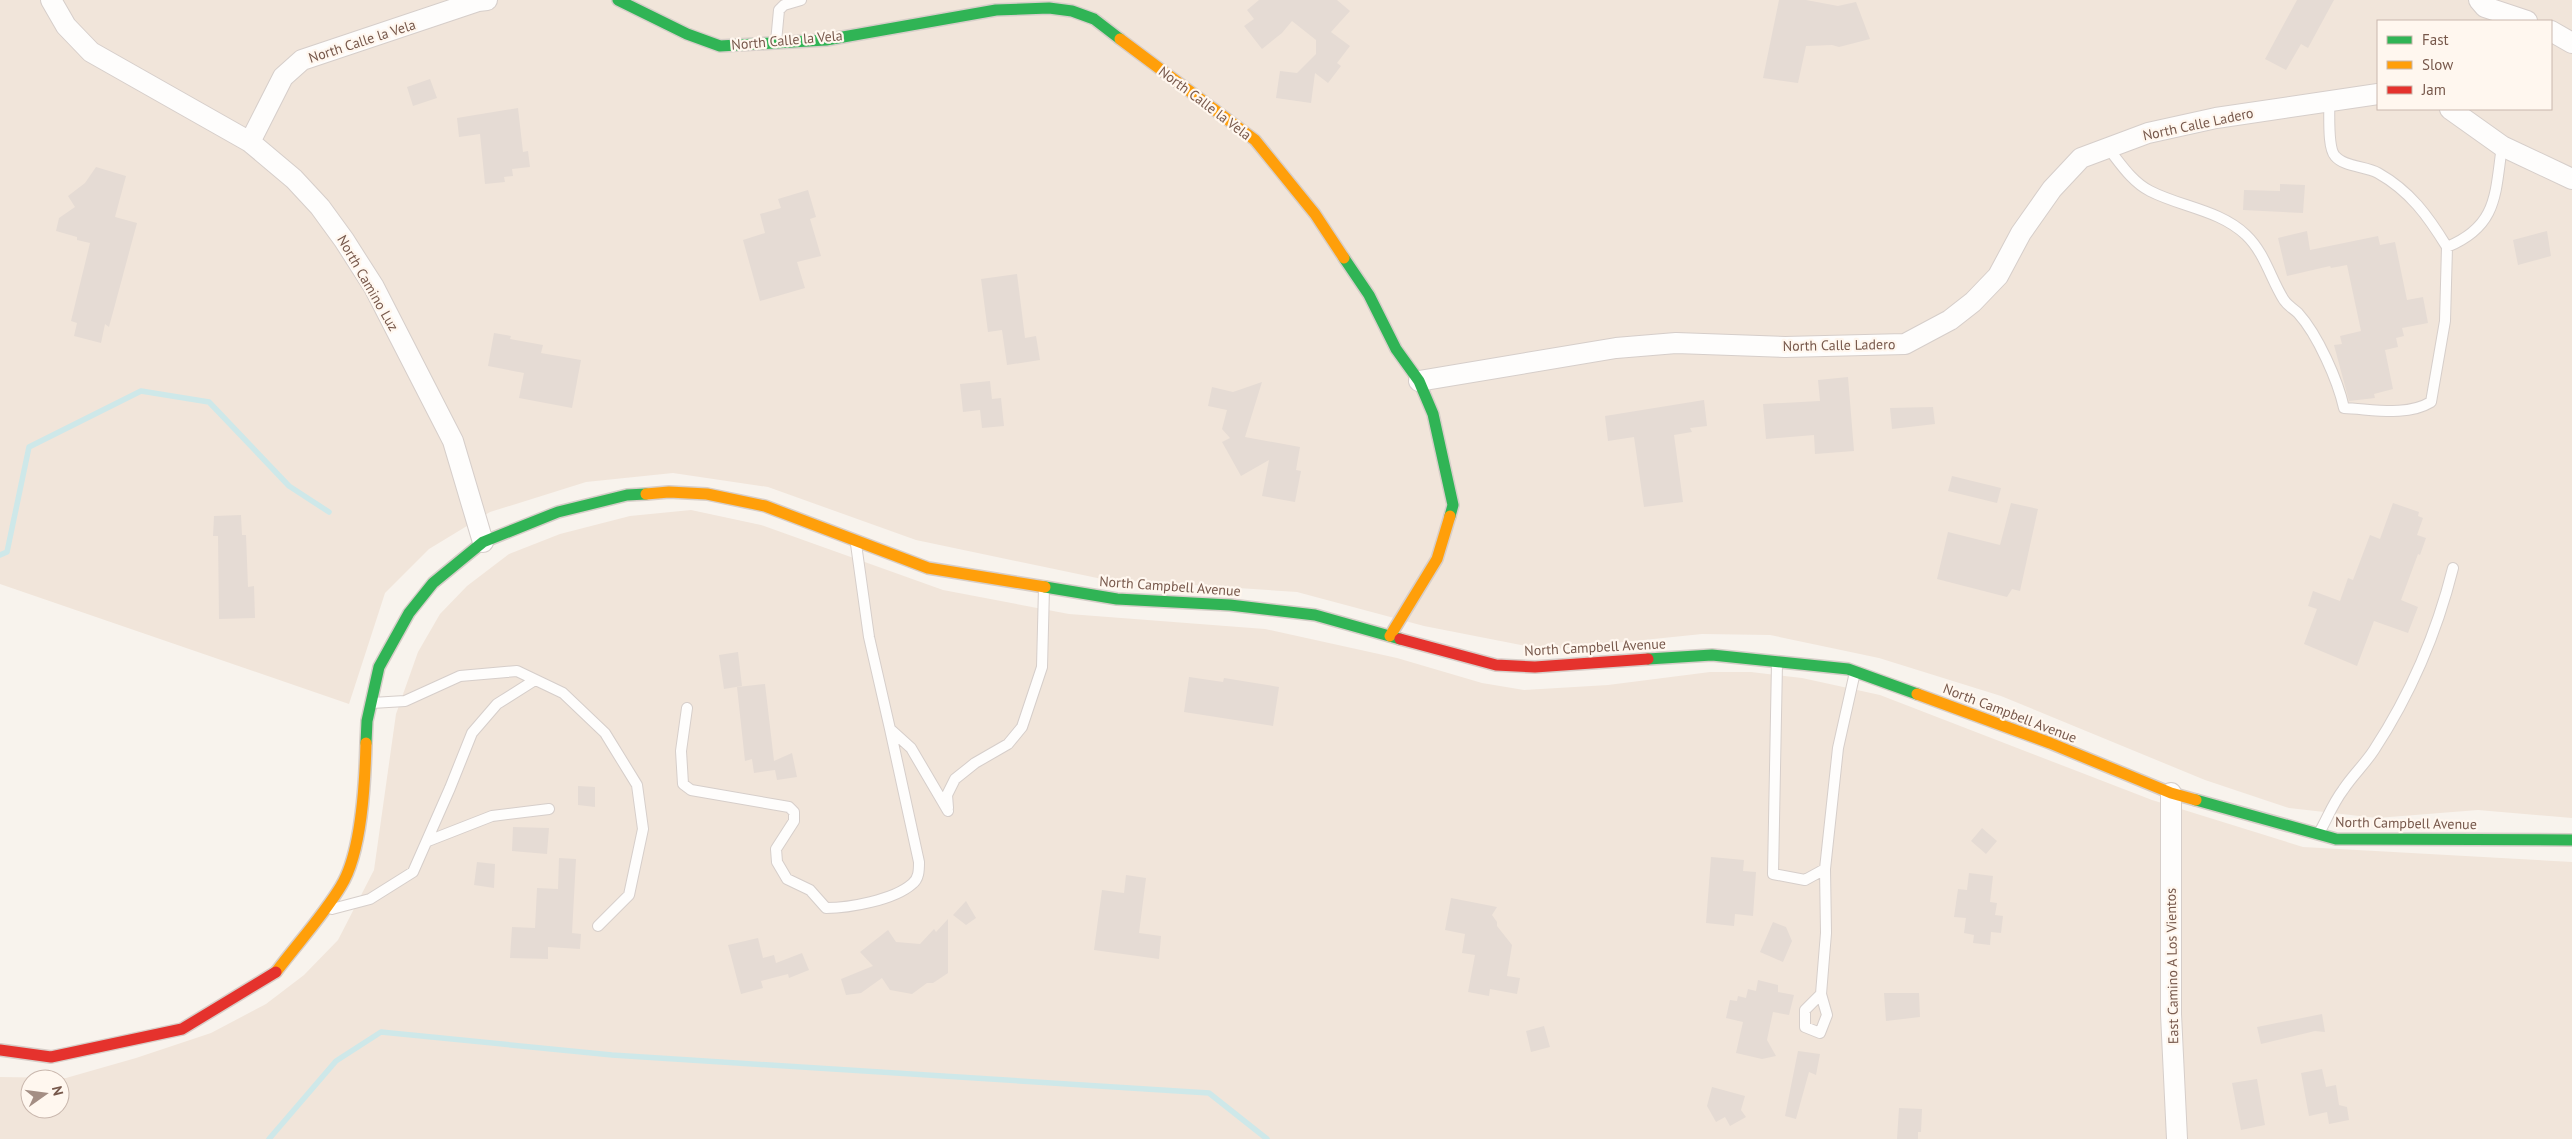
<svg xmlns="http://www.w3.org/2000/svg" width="2572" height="1139" viewBox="0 0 2572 1139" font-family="'PT Sans',sans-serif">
  <rect width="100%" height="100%" fill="#f8f3ed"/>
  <path fill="#f1e5da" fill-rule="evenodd" d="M0,0H2572V818L2478,810L2377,818L2289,808L2205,780L2001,696L1879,658L1770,635L1702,634L1546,650L1424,626L1297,592L1102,579L916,540L768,487L673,473L586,482L490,512L429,549L385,593L349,704L0,584ZM2378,21H2551V109H2378Z
    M691,510L761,525L943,590L1069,614L1265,629L1397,658L1482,683L1524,690L1608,685L1710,672H1751L1802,678L1880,695L2152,800L2303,847L2572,862V1139H0V1077L66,1078L136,1058L211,1033L266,1004L304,975L338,940L374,870L396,714L418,652L440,614L467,586L509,554L560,534L630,516ZM30,1079H60V1109H30Z"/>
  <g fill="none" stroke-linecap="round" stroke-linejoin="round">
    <path stroke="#cee8e9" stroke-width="5.5" d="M0,555L7,552L29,447L141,391L209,402L289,486L329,512
      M269,1139L336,1061L381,1032L612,1055L1209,1093L1267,1139"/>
  </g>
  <path fill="#e5dbd4" d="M1259,0H1337L1350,11L1331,32L1350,46L1337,63L1341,66L1328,83L1315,73L1311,103L1276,98L1280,71L1297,73L1316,54V40L1292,21L1282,33L1262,49L1244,26L1254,19L1247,10Z
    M1779,0H1806L1838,6L1856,2L1870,39L1839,47L1832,45L1806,46L1798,83L1763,78Z
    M2297,0H2334L2308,48L2301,44L2286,70L2265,59Z
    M430,79L437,98L413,106L407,87Z
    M518,108L523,152L528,151L530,167L512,169L513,176L504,177L505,182L485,184L480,134L459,137L457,118Z
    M96,167L126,176L115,217L137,223L109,327L105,324L101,343L74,336L77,323L71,321L90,243L77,240V237L56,231L59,218L75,207L68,196L85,183Z
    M2280,184L2305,185L2303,213L2243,210L2244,190L2280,191Z
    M808,190L816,217L810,219L821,256L797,262L805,288L760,301L743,240L765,233L760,214L781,208L778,199Z
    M2307,231L2310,250L2378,236L2380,245L2395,242L2407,300L2423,297L2428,323L2402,328L2404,336L2396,338L2398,347L2385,350L2393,389L2374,394L2375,398L2349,401L2334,345L2342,344L2340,336L2361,331L2347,265L2331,268L2330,266L2287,276L2278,238Z
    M2547,231L2551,256L2518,265L2513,240Z
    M1017,274L1025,338L1036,336L1040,360L1007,365L1002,330L988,332L981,279Z
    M494,333L511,336L510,339L543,345L541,353L581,360L572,408L519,398L524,373L488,366Z
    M1848,377L1854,451L1815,454L1814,435L1766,439L1763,404L1820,401L1818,380Z
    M990,381L992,399L1001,398L1004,426L982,428L980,410L963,412L960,384Z
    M1262,382L1245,437L1300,447L1296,470L1301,471L1295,502L1262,496L1269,460L1241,476L1222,442L1230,438L1222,429L1227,410L1208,406L1212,387L1233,392Z
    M1704,400L1707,426L1690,428L1692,432L1674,435L1683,502L1644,507L1634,437L1608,441L1605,416Z
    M1933,407L1935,424L1892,429L1890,408Z
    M1952,476L2001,488L1997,503L1948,491Z
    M2011,503L2038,509L2020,591L2012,589L2007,597L1937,579L1948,532L2000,545Z
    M2393,503L2419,512L2418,516L2423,518L2417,535L2426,538L2420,555L2418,554L2401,600L2418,607L2408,633L2374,621L2357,666L2304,644L2317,609L2308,606L2313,591L2340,601L2348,578L2353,580L2370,535L2380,539Z
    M241,515L242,535H246L248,587L254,586L255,618L219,619L218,536H213L214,516Z
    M738,652L742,686L724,689L719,655Z
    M1189,677L1223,682L1224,678L1279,687L1273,726L1184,712Z
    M765,684L774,761L792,753L797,777L777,780L775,770L754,773L752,759L745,761L737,687Z
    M578,786L595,787V807L578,805Z
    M513,827L549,828L547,854L512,851Z
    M1982,828L1997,841L1986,854L1971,841Z
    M1711,857L1744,860L1743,871L1756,872L1753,916L1735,914L1734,926L1706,923Z
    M559,858L576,859L572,933L581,934L580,949L548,947V959L510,958L512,927L535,928L537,888L558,889Z
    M477,862L495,864L494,888L474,885Z
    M1969,873L1993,876L1990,902L1997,903L1995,915L2003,916L2001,933L1991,932L1990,945L1973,943L1974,935L1964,933L1966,918L1954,917L1958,889L1967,890Z
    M1126,875L1146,878L1139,933L1161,936L1159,959L1094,950L1102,890L1124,893Z
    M1451,898L1497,907L1492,915L1497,922V926L1512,945L1507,976L1520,978L1517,994L1490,989L1489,996L1468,992L1475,955L1462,953L1465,934L1445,930Z
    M966,901L976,918L966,925L953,915Z
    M948,919V973L933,983H927L912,994L890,990L882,978L861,993L846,995L841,979L873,966L860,952L888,930L896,942L920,944L934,929L936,932Z
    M1773,922L1786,927L1792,941L1783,962L1760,952Z
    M758,938L763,958L774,955L776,963L802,953L809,970L789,978L788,974L761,981L763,988L741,994L728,945Z
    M1758,980L1778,985V992L1794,995L1789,1015L1773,1012L1767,1040L1776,1056L1762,1059L1736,1053L1743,1022L1726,1018L1730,1000L1737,1001L1738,996L1746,998L1748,989L1756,991Z
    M1884,993H1919L1920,1017L1886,1021Z
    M2322,1014L2325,1032L2315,1031L2261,1044L2257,1027Z
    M1544,1026L1550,1047L1531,1052L1526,1031Z
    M1798,1051L1820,1054L1816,1075L1809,1072L1796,1119L1785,1116Z
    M2322,1069L2326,1087L2336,1085L2339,1105L2347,1107L2349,1120L2329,1124L2327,1112L2309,1116L2301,1073Z
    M2257,1079L2265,1125L2241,1130L2232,1083Z
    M1712,1087L1745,1096L1741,1110L1746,1117L1730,1126L1725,1117L1716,1122L1707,1106Z
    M1899,1108L1922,1109L1921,1132H1918V1139H1897Z"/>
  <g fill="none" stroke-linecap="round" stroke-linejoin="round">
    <defs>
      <path id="lane" d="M776,42L779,10L784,5L801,0
        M2329,100C2330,113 2327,147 2335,156C2344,167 2366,166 2378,173C2410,191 2428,216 2447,247
        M2108,148C2120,163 2132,182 2150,191C2181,207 2220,210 2246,235C2265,253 2271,280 2284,300C2288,306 2294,309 2298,313C2318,335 2338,381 2344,408C2372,409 2406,417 2431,402L2445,321L2447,247C2498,226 2495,194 2502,146
        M856,544L869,637L890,729L911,748L948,811
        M1777,663L1773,874L1805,880L1825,869
        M372,703L405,701L460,676L517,671L563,693L605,733L637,785L643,829L629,895L598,926
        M687,708L681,751L683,784L691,790L789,807L794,812V821L776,849L777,862L787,879L810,890L826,908C849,908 894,900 912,884C919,879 919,870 919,862L890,729
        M948,808L947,795L955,779L975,763L1008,744L1022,727L1042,667L1044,588
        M2319,833C2327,819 2333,803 2343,790C2352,776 2365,764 2374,750C2410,695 2437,632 2453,568
        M428,841L492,816L549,809
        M332,909L370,899L413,872L450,788L472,733L497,704L535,680
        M1821,994L1805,1010V1027L1820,1033L1827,1015L1821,994L1826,933L1825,869L1838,748L1855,672"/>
      <path id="street" d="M51,0L66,26L91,52L250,142L294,179L320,207L344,240L374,287L453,441L483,542
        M2479,0L2485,7L2527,21
        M2551,31L2572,43
        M2450,109L2502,146L2572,179
        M250,142L283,77L302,60L478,1L487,0
        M1419,381L1616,348L1676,343L1785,347L1905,344L1950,320L1973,302L1998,276L2021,233L2052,189L2081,158L2148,133L2216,118L2378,94
        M2171,793V1014L2177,1139"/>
      <path id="fast" d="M618,0L687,34L720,46L826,40L996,10L1049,8L1072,11L1094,19L1120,39
        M1344,258L1369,295L1396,349L1419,381L1433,414L1453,505L1450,516
        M1045,587L1117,599L1230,605L1315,615L1400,639
        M1648,659L1712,655L1848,669L1917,694
        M366,743L367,721L379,667L409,613L433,583L483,542L558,512L627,495L646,494
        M2196,800L2336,839L2572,840"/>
      <path id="slow" d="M1120,39L1255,140L1315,214L1344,258
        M646,494L669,492L707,494L765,506L928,568L1045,587
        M1390,636L1437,559L1450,516
        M1917,694L2050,743L2171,793L2196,800
        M276,972C297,944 323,916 341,886C362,852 365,783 366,743"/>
      <path id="jam" d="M1400,639L1496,665L1535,667L1648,659
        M0,1050L51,1057L182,1029L276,972"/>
    </defs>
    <use href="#lane" stroke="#d6ceca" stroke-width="12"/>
    <use href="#street" stroke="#d6ceca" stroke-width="22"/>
    <use href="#fast" stroke="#d7cec9" stroke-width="14"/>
    <use href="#slow" stroke="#d7cec9" stroke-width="14"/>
    <use href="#jam" stroke="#d7cec9" stroke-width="14"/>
    <use href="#lane" stroke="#fefdfc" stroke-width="10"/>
    <use href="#street" stroke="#fefdfc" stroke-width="20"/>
    <use href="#fast" stroke="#30b455" stroke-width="11"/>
    <use href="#slow" stroke="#ff9f0a" stroke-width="11"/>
    <use href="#jam" stroke="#e5322d" stroke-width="11"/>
  </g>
  <g text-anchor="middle" stroke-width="4.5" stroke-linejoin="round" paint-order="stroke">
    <g font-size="14" fill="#77584b" stroke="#fff7ef">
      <text transform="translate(787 40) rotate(-5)" y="5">North Calle la Vela</text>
      <text transform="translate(362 41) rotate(-18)" y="5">North Calle la Vela</text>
      <text transform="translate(1205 103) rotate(37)" y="5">North Calle la Vela</text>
      <text transform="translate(2198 124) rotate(-12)" y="5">North Calle Ladero</text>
      <text transform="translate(368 283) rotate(60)" y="5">North Camino Luz</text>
      <text transform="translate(1839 345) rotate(-1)" y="5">North Calle Ladero</text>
      <text transform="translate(1170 586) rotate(4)" y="5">North Campbell Avenue</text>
      <text transform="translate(1595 647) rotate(-3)" y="5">North Campbell Avenue</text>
      <text transform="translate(2010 713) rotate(21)" y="5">North Campbell Avenue</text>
      <text transform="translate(2406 823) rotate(1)" y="5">North Campbell Avenue</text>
      <text transform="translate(2172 966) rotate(-91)" y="5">East Camino A Los Vientos</text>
    </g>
  </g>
  <rect x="2377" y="20" width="175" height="90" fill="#fff7ef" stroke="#c9b7ad"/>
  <rect x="2387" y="36" width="25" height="8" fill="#30b455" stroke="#c9b7ad"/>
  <text x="2422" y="45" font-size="15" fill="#77584b">Fast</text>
  <rect x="2387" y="61" width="25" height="8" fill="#ff9f0a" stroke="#c9b7ad"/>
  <text x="2422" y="70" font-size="15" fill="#77584b">Slow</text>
  <rect x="2387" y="86" width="25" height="8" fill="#e5322d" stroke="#c9b7ad"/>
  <text x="2422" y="95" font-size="15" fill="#77584b">Jam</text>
  <g transform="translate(45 1094) rotate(76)"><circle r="24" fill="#fff7ef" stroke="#c9b7ad"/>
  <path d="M0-4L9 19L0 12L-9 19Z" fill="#a48e84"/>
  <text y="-8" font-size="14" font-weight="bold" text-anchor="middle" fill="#77584b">N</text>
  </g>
</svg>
